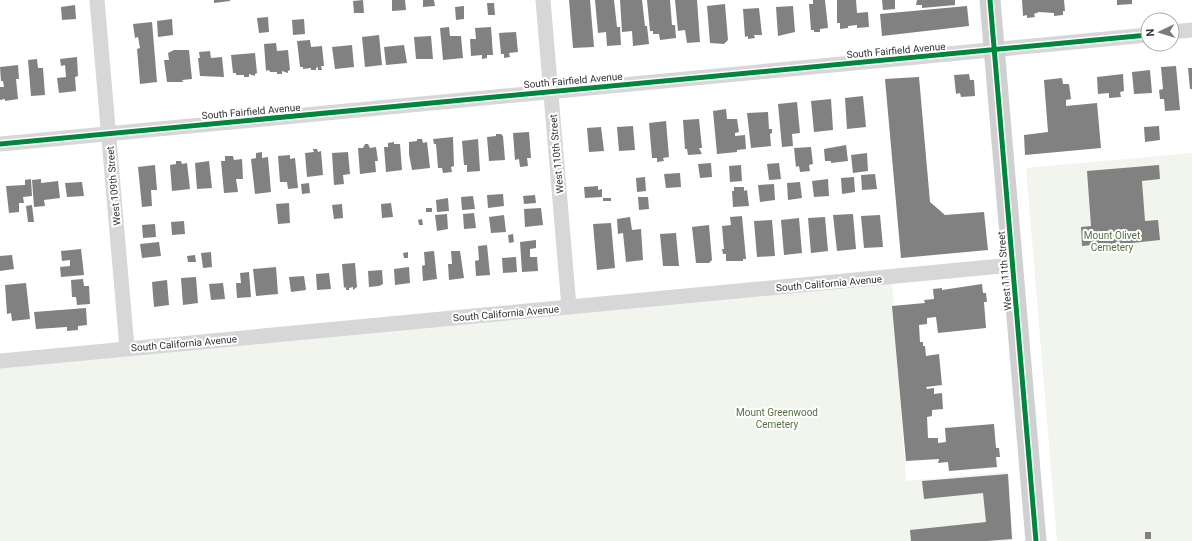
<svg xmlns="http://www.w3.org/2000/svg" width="1192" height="541" viewBox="0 0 1192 541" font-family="Roboto,sans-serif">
  <rect width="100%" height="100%" fill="#fff"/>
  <path fill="#f1f5ed" d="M1192,153V541H1057L1026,168Z
    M892,282L906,481L1007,472L1013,541H0V368Z"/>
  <path fill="#818181" d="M214,0H230V1L214,3Z
    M363,0L364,13H354L353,1Z
    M392,0H405L406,10L392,11Z
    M423,0H434L435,6L423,7Z
    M569,0H590L594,47L573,48Z
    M595,0H614L617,27H620L621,45L607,46L606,32L598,33Z
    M620,0H642L645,26H647L649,44L633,46L632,31L622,32Z
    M647,0H670L672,25H675L676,38L660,40L659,34H653V31H650Z
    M675,0H697L700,42L687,43L685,30L678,31Z
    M813,0H825L828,28L820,29V32H814V30H811L809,4H813Z
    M837,0H856L857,13L868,12L869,27L857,28V25L848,26V28L840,29V23H837Z
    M882,0H895V9L883,10Z
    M917,0H955V5L922,8V5H916Z
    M1022,0H1064L1065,11H1063V15L1054,16V13L1039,12L1034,14L1035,17L1027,18V15L1023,16Z
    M1117,0H1132V4L1117,5Z
    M487,3H494L495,15H488Z
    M725,4L728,40L724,44L710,43L707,6Z
    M75,5L76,19L62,20L61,7Z
    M464,6V19L456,20L455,7Z
    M793,6L795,32L778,36L776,7Z
    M967,6L969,26L882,36L880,14Z
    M759,8L762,35H754L755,38L748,39V36L745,37L743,9Z
    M268,17L269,32L259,33L257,18Z
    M172,19L173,35L158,37L157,21Z
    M304,19L305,34L293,35L292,20Z
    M152,22L157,82L140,84L137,49L140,48L138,37L135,38L133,24Z
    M449,27L450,36H461L463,58L443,60L440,28Z
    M491,27L493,55H487V58L482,59V55L471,56L470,39H476L475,28Z
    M516,32L518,52L509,53L510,57L504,58V54H501L499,33Z
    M379,35L382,65L365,67L362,37Z
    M431,36L433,59H416L414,37Z
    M310,40L311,47L322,46L324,66H321L322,70H318V67L316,68V70H311V68L303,69V67H300L297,41Z
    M276,43L277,51L288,50L290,70L288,71V73L282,71V74H277V72H270L269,70L266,71L264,44Z
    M352,45L354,67L335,69L332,47Z
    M404,45L407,63L386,65L384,47Z
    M174,50H189L192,79L182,80L183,82H167L164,60H169L168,53Z
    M210,51L211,58L222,57L224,77L200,76L198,58H200L199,52Z
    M255,53L257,73L255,74V76L249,74V77H244V75H236V73H233L231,55Z
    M77,57L78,76L75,77L76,91L59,93L57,78L66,77L65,65L61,66L60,59Z
    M37,59L38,68H43L45,95L31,96L28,60Z
    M18,65L19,79H16L18,99L5,101V99L0,100V87H4L3,81H1L0,67Z
    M1176,66L1180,110L1165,111L1164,99H1160L1159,90L1163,89L1161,67Z
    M1188,68H1192V89H1190Z
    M1150,70L1152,93L1134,94L1132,72Z
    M969,74L970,80H974L975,96L961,97L960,93L956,94L954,75Z
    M1123,74L1124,91L1120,92L1121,97L1109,98V93L1098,94L1097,77Z
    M919,77L930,202L945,215L984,212L988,250L901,258L885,79Z
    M1062,78L1063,84H1069L1071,99L1066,100V106L1097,103L1101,148L1025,155L1024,135L1048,132L1044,80Z
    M863,96L866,127L847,129L845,98Z
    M831,99L833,130L814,132L811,101Z
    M797,102L800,133L792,134L793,146L782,147L778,104Z
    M726,109L727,119H737L739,132L735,133V136L745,135L746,149L737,150V152L717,154L713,111Z
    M768,112L769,129H772V133L770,134L771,146L751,148L747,113Z
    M699,119L702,148H699L702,154L688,155L687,149H685L683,120Z
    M666,121L669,157L663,158L664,161L657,162V158H652L649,123Z
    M633,126L635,150L619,151L617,127Z
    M1159,126L1160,140L1145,142L1144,127Z
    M601,127L604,151L589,152L587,128Z
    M529,132L531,158H527L528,166L520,167L519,159L515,160L513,133Z
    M496,134H501L503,136L505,160L489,161L487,137L496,136Z
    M453,137L454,166L451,167L452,172L443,173L442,168H438L436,144H434L433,139Z
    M417,139H422L423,143L427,142L430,168L412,170L409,154V142L417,141Z
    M478,139L480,171L467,172V165H464L462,141Z
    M394,142V144H400L402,170L386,172L384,147H388V143Z
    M365,144H368L370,148L376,147L378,161H375L376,172L360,174L358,148H363Z
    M846,145L848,161L831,163V161H825L824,149Z
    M811,147L813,164L809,165L810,171L800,172L799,166L796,167L794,148Z
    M313,149H317L318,152L321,151L323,175L307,177L305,153L314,152Z
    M262,152V158L268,157L271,192L255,194L251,159L256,158V153Z
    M348,152L350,174L343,175L344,184L334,185L332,153Z
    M867,153L868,171L853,173L851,155Z
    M290,155V159L295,158L298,188L288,189L287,182H280L278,156Z
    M225,156H233L234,160L242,159L243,179H236L238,192L224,193L221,161H225Z
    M176,161H181L182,164L187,163L190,189L172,191L170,165L176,164Z
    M209,161L212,188L197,189L195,163Z
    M711,163L712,177L700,178L698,164Z
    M779,163L781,179L769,180L767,164Z
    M155,165L157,190H151L152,206L142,207L138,167Z
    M741,165L742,181L730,182L729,166Z
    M1159,165L1160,179L1142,181L1145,221L1158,220L1160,240L1113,245L1110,246L1104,244L1082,246L1081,227L1091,226L1087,171Z
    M680,173L681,187L666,188L664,174Z
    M875,174L877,189L862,190L861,175Z
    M645,177L646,191L637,192L636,178Z
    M854,177L855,192L842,194L841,178Z
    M31,179L32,196L23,197L24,203H19V212L9,213L6,186L25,185V180Z
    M41,179V183L58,181L60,198L44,200L45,206L34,207L32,180Z
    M828,179L829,196L814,197L812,181Z
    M82,182L84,196L67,197L65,183Z
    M800,182L802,198L788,200L787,183Z
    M309,183L310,193L302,194L301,184Z
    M774,184L775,200L760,202L758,185Z
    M598,186V190L602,189V197L585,198L584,187Z
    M734,187H744V191L747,190L749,206L733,207L732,191H734Z
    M503,194L504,206L488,208L487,195Z
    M535,195L536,203L524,204L523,196Z
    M473,196L475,209L462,210L461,197Z
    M638,197H648L649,209L639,210Z
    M448,198L449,211L437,212L436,200Z
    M603,198H611V201H603Z
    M289,203L290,223L278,224L276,204Z
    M391,203L393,217L382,218L381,204Z
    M342,204L343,218L334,219L332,205Z
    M32,205L34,222H28L26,206Z
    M426,208H432V212H426Z
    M541,208L543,225L525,227L524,209Z
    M474,213L476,228L464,229L463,214Z
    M447,214L448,229L437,231L435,215Z
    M853,214L856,249L837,251L833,215Z
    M504,215L506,232L491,233L489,217Z
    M880,215L883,247L864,248L861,216Z
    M742,216L746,259H743V261H726V254H723L722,249H724L722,226L731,225L730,217Z
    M630,217L632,230L641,229L643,260L626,262L623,233L618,234L617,219Z
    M825,217L828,251L811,253L808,218Z
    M799,218L802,253L784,255L781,220Z
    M422,219L423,225H419L418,220Z
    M772,220L775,256L757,257L754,221Z
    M184,221L185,234L172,235L171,222Z
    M611,223L615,268L597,270L593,224Z
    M155,224L156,237L143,238L142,225Z
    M709,225L712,260L709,263H696L692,227Z
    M676,233L679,266H663L660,234Z
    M513,234L514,242L509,243L508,235Z
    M536,240V248L530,249V257H537L538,271L522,272L520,242Z
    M159,242L161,256L142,258L140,244Z
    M487,245L490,275L476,276L475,261L479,260L478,246Z
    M81,249L84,275L61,277L60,267L70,266V260L62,261L61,251Z
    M434,251L437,279L423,281L422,266L425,265L424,252Z
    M451,251H460L464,278L449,280L448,264H452Z
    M211,252L212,267L203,268L201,253Z
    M408,252V258H404L403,253Z
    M12,255L14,269L0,271V256Z
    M195,255L196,262H188L187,256Z
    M516,257L517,272L503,273L502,258Z
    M355,263L357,287L353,290V287L349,288V290H346V287L344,288L342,264Z
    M276,267L278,294L256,296L253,269Z
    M409,267L410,283L395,285L394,269Z
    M382,270L383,284L379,286L369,287L368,271Z
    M249,272L251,297L237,298L236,283H241L240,273Z
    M329,273L331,289L317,290L316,274Z
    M304,276L306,290L291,292L289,277Z
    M196,277L198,303L183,305L181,278Z
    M83,279L84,286H89L90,304L77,305L76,297H72L71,280Z
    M167,280L169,305L154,307L152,282Z
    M26,283L30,319L12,321L11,313L7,314L5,285Z
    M223,283L225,299L211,300L209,284Z
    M982,284L983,293H986L987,302H984L986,328L938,333L936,317L927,318V324L919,325L920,342H923V346H925L926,356L939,354L942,385L926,387L927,389L934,388V394L942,393L943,409L932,410V416L927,417L928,438H938V443L946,442L945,428L994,424L996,448H999L1000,457H996L997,467L949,471L948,462L938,463L939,459L906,461L892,306L925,303L924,300L934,299L933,289L942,288V290Z
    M86,308L87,325L78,326V330L67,331V327L36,329L34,312Z
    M1008,474L1012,539L987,541H911L910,530L986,522L983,493L924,499L922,481Z
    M1145,532H1151V539H1145Z"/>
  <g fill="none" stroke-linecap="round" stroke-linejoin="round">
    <path stroke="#d7d7d7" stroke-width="15" d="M97,0L127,348
      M543,0L569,307
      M1172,32L1192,30
      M0,144L1148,35
      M0,361L1012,265"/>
    <path stroke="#d0d0d0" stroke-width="21" d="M990,0L1036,541"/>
    <defs>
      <path id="cycleway" d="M990,0L1036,541
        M0,144L1148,35"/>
    </defs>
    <use href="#cycleway" stroke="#fff" stroke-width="8"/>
    <use href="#cycleway" stroke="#00873e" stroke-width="5"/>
  </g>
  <g text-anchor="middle" stroke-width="4" stroke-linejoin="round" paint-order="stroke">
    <g font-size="10" fill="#333" stroke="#fff">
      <text transform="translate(896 50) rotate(-5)" y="4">South Fairfield Avenue</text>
      <text transform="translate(573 80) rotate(-5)" y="4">South Fairfield Avenue</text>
      <text transform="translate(251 111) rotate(-5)" y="4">South Fairfield Avenue</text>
      <text transform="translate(556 154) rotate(-95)" y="4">West 110th Street</text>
      <text transform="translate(113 186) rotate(-95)" y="4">West 109th Street</text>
      <text transform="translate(1004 271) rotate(-95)" y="4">West 111th Street</text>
      <text transform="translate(829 283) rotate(-5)" y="4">South California Avenue</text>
      <text transform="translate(506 313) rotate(-5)" y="4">South California Avenue</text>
      <text transform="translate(184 343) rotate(-5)" y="4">South California Avenue</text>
    </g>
    <g font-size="10" fill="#56703f" stroke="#fff">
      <text x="1112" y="239">Mount Olivet<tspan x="1112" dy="12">Cemetery</tspan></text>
      <text x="777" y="416">Mount Greenwood<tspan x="777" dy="12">Cemetery</tspan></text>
    </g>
  </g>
  <g transform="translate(1160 32) rotate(266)"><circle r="19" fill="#ffffff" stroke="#adadad"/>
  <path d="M0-3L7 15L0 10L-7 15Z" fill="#7a7a7a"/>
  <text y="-6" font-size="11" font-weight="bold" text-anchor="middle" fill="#333333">N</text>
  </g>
</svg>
